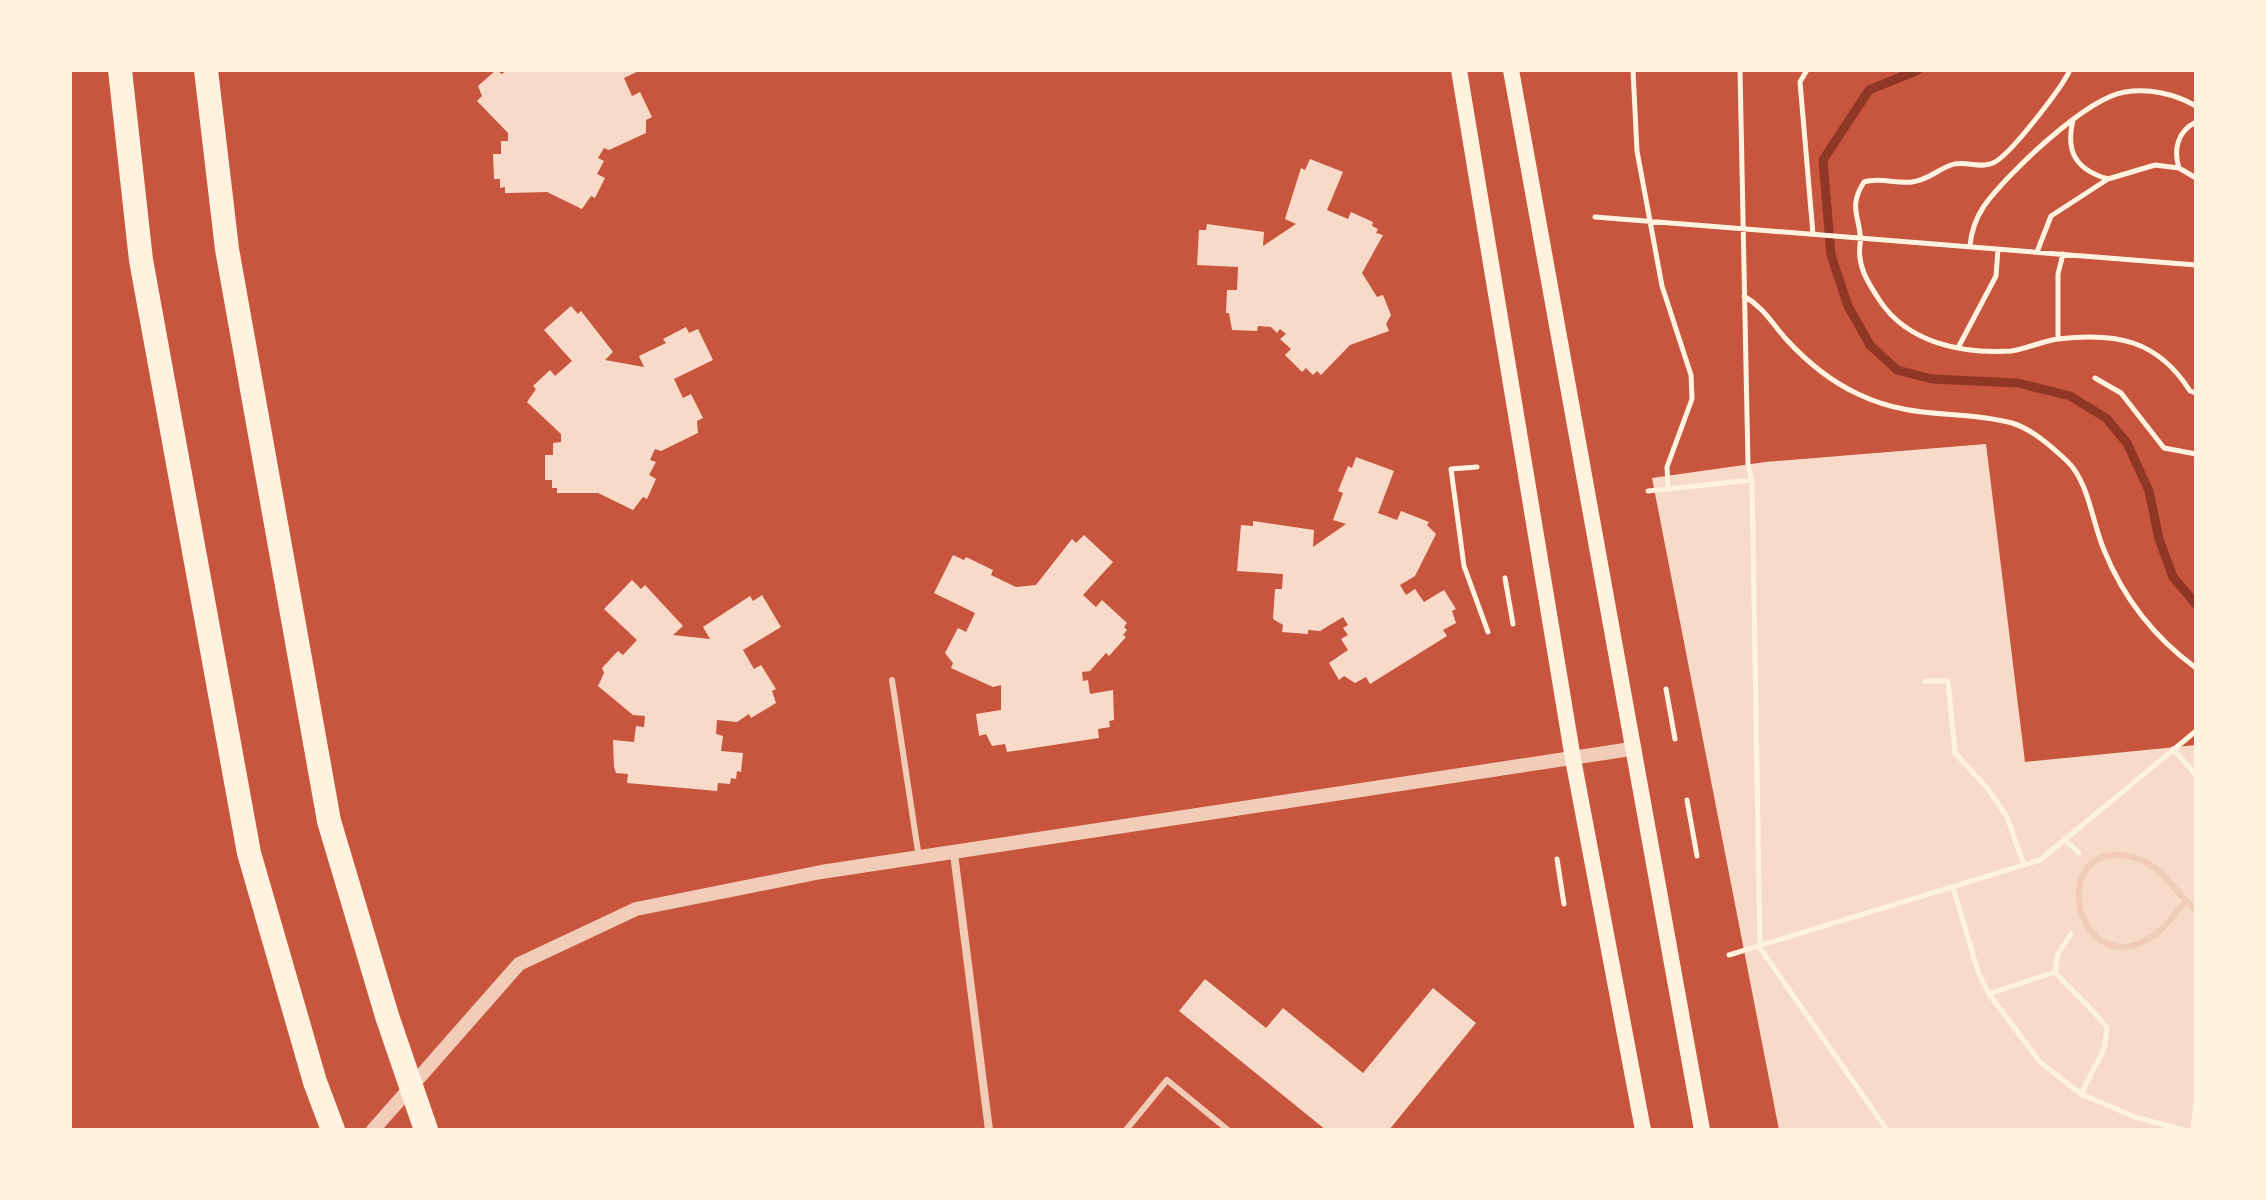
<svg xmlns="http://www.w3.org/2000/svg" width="2266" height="1200" viewBox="0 0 2266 1200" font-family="Manrope,sans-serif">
  <rect width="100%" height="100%" fill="#c8553d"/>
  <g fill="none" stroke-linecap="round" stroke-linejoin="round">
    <path stroke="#8f3625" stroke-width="9" d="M1918,70L1869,90L1823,160L1831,255L1848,306L1870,345L1897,370L1932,379L2018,383L2070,396L2106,418L2127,443L2149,491L2159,539L2173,577L2196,604"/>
  </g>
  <path fill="#f7dbc8" d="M496,70L502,74L507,70H641L624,78L632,96L640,92L652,117L646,120V133L609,150L604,148L598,158L604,161L597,174L605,178L595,198L591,196L582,209L547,192L505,193V187L500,188V179H494L493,154H501V141H508V133L477,101L482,96L478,86Z
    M1310,159L1343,172L1327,210L1348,219L1351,212L1373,222L1372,226L1378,229L1376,233L1383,235L1362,273L1377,297L1383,295L1391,315L1386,324L1389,331L1350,345L1321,375L1317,371L1313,375L1306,368L1302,372L1285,355L1291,349L1280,339L1286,334L1280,329L1277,333L1271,327L1258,326L1257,331L1232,330L1229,313H1226L1227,290H1237L1238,267L1197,265L1199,230H1206L1207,224L1264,232L1263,246L1296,224L1285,219L1301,168L1305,170Z
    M571,306L578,314L581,311L613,352L605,360L644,367L639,356L666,343L663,339L686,327L689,333L698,329L713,360L674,379L683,398L691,394L703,418L697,421L698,433L661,451L655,449L650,460L656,462L649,475L656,479L647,499L643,497L633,510L598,493H557V488H552V480H545V455H553V443L561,442V434L527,402L536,389L533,386L550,370L555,376L572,361L544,330Z
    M1986,444L2025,762L2196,745V1130H1779L1652,478L1765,462Z
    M1356,457L1394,471L1378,513L1397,520L1401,511L1429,522L1427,525L1436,534L1415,576L1400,585L1406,595L1415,589L1424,602L1444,590L1456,609L1452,611L1456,623L1443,630L1447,636L1370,684L1366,677L1355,683L1344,676L1339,680L1329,663L1348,650L1341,639L1348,635L1343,628L1348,625L1343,617L1320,631L1308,630V634L1282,632L1283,625L1273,619L1275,589H1282L1283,574L1237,571L1241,525L1253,526V521L1314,530L1313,547L1346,524L1333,520L1343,493L1338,491L1348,466L1352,468Z
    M1084,535L1113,562L1083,595L1096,607L1102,600L1127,623L1124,627L1127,630L1123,635L1126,637L1109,656L1106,653L1090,671L1082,672L1083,681L1088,680L1090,694L1113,690L1114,720L1109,721L1110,727L1098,729L1099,738L1007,752L1005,744L992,746L986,734L979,736L976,714L1001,710V685L993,687L951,668L953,663L945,653L958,628L966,632L975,613L934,593L953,555L964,560L966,557L993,570L991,575L1016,587L1036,585L1072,539L1076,543Z
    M632,580L641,589L645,585L683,626L673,635L710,639L703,627L750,596L753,601L762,595L781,627L743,650L754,669L761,665L776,689L772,691L776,703L751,718L749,714L737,722L717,720L716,734L723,736L721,751L743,753L741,772L737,771L736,779L731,778L730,784L718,783L717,791L627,783L628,774L616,773L614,767L613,740L634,742L636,726L644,727L645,716L633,715L598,686L604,673L602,668L618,651L623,655L637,640L604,609Z
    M1205,979L1266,1028L1283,1008L1363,1073L1433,988L1476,1023L1389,1130H1326L1179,1011Z"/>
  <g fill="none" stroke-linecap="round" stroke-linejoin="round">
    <path stroke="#fff3e0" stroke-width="5" d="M1633,70L1637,151L1650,221L1662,286L1691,375L1692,399L1667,467L1668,489
      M1740,70L1748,464L1752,480L1760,948L1887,1130
      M1807,70L1800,82L1813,234
      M2070,70C2062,87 2010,156 1993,163C1979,169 1964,160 1951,165C1937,170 1928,180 1912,182C1895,184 1880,177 1864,182C1846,210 1863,219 1860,245C1857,267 1869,284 1880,301C1908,343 1962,354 2011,351C2027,349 2042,341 2058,339C2116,332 2158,340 2190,391L2196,393
      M2073,120C2065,153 2077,170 2108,179
      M2179,168C2173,149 2178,131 2196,122
      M1595,217L2196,265
      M1970,246C1971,233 1976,218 1984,206C2007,174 2086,98 2125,92C2149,88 2175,94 2196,106
      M2037,252L2051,216L2108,179L2155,165L2179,168L2196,178
      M1744,296C1764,308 1771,322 1786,339C1806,361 1830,381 1858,394C1914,421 1958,409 2012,423C2032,429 2052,447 2067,461C2089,482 2092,522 2104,550C2123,597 2155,638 2196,668
      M2058,339V274L2063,254
      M1959,346L1996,276L1998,249
      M2095,378L2121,393L2164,448L2196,454
      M1477,467L1451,469L1464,566L1488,632
      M1648,491L1752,480
      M1505,578L1513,624
      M1925,681H1948L1955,753L1988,789L2007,817L2024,865
      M1666,689L1675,739
      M2173,749L2196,775
      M1687,800L1697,856
      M2064,839L2079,853
      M1557,859L1564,904
      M1953,887L1978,972L1989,994L2040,1062L2081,1094L2135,1117L2184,1130
      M2071,934L2058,954L2055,972C2072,992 2092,1007 2107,1028L2104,1049L2081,1094
      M1729,955L2040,860L2196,731
      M1989,994L2055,972
      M2193,1130L2196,1102"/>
    <path stroke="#f1ccb7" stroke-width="6" d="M892,680L919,858
      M2185,902C2176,912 2167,926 2156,934C2075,992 2042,832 2136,858C2161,865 2177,895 2196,910
      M1126,1130L1167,1080L1228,1130"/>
    <path stroke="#f1ccb7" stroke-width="8" d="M954,854L989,1130"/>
    <path stroke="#f1ccb7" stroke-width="14" d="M373,1130L519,964L636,909L821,872L1631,749"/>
    <path stroke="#fff3e0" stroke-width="16" d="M1459,70L1573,759L1643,1130
      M1511,70L1702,1130"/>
    <path stroke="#fff3e0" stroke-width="24" d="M120,70L141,260L249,853L315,1082L333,1130
      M206,70L227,249L329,821L387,1016L426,1130"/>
  </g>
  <rect width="2266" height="1200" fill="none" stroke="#fff3e0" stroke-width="144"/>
</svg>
